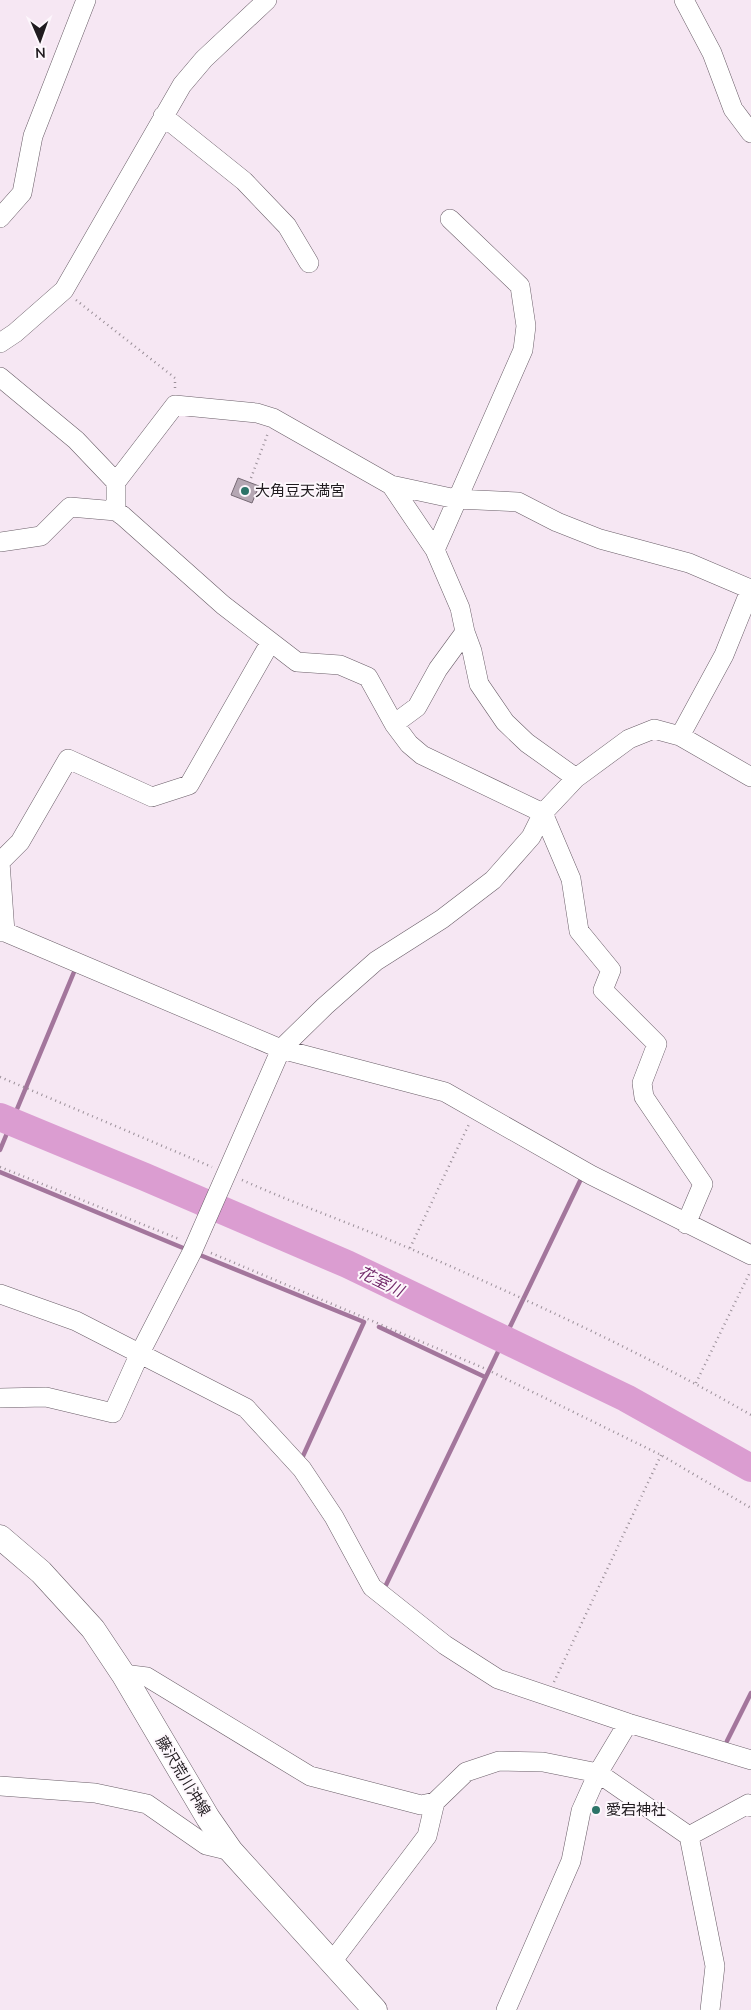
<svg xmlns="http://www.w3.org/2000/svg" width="751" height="2010" viewBox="0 0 751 2010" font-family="'Nunito Sans','Noto Sans JP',sans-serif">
  <rect width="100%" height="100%" fill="#f6e7f3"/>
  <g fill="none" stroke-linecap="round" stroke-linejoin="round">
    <path stroke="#a3769c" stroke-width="4.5" d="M0,1150L74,972
      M0,1172L188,1250
      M195,1253L364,1322L303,1456
      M379,1327L485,1377
      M386,1585L580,1181
      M727,1741L751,1693"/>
    <path stroke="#db9dd1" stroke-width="28" d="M0,1117L145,1177L347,1264L626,1398L751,1468"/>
  </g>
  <path fill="#b5a7b3" stroke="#766974" d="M238,478L259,486L252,503L231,495Z"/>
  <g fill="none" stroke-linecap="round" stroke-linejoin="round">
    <defs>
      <path id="minor" d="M684,0L712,53L733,109L751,133
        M163,116L244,181L287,226L309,263
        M0,218L22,193L33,136L86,0
        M0,343L15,333L64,290L182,85L204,59L267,0
        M0,377L76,440L116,482
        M391,485L435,550
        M116,511V482L175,405L257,413L273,418L391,485L456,499L518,502L557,522L600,539L689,563L750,589
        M0,542L41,536L70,507L116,511L123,516L223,605L297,662L340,665L368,677L394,724L409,744L422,755L543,813L571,879L579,931L611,970L603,990L657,1044L642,1083L644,1097L703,1184L686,1224
        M465,632L472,651L479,684L505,722L527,743L576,778
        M394,724L417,707L438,669L465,632L460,608L435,550L523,350L526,326L520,286L450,219
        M680,736L724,655L751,588
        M0,862L20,842L68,759L152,797L189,785L270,643
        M0,862L5,932
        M0,932H5L281,1049L445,1092L591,1175L751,1255
        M0,1294L76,1321L246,1408L302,1469L334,1517L372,1587L445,1645L498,1679L628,1723L751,1760
        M0,1398L46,1397L113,1413L140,1353L192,1252L281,1049L325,1006L376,961L442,919L493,880L531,837L543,813L576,778L629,739L654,729L680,736L751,777
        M123,1674L147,1677L310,1776L421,1805L435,1802L466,1772L499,1761L543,1762L598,1773L689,1836L715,1966L710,2010
        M0,1786L95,1793L147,1804L206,1845L231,1851
        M689,1836L748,1804L751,1807
        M331,1963L427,1836L435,1802
        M506,2010L571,1861L581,1811L598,1773L628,1723"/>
      <path id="major" d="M0,1537L41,1572L93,1629L123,1674L208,1818L231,1851L375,2010"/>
    </defs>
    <use href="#minor" stroke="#6a5e68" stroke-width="20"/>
    <use href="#major" stroke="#6a5e68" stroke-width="25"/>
    <path stroke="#9a8f98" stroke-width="2.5" stroke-dasharray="1 4" stroke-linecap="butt" d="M76,300L175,378V389
      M251,478L268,433
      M0,1077L212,1167
      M0,1167L179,1239
      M242,1180C298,1205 355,1225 411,1249C526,1299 642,1352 751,1415
      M410,1248L469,1124
      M211,1253L486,1369
      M492,1372L661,1455L751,1508
      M696,1383L750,1272
      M554,1682L661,1455"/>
    <use href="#minor" stroke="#fff" stroke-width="19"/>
    <use href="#major" stroke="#fff" stroke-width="24"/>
  </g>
  <g fill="#2c7368" stroke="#fdf7fc" stroke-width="2">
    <circle cx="245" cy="491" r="5"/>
    <circle cx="596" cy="1810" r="5"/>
  </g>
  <g text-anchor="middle" stroke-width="4" stroke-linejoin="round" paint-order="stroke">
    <g font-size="15" fill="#201b1f" stroke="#fdf7fc" text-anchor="start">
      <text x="255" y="496">大角豆天満宮</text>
      <text x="606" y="1815">愛宕神社</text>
    </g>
    <g font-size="15" fill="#201b1f" stroke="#fdf7fc">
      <text transform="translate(183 1776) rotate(59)" y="5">藤沢荒川沖線</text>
    </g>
    <g font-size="16" font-style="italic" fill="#732b6b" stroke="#fdf7fc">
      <text transform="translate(381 1281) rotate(26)" y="6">花室川</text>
    </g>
  </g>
  <g transform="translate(40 40) rotate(178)" stroke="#fdf7fc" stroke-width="4" paint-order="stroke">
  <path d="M0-4L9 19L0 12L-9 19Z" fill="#201b1f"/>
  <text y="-8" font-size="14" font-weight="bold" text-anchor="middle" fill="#201b1f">N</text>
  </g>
</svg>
